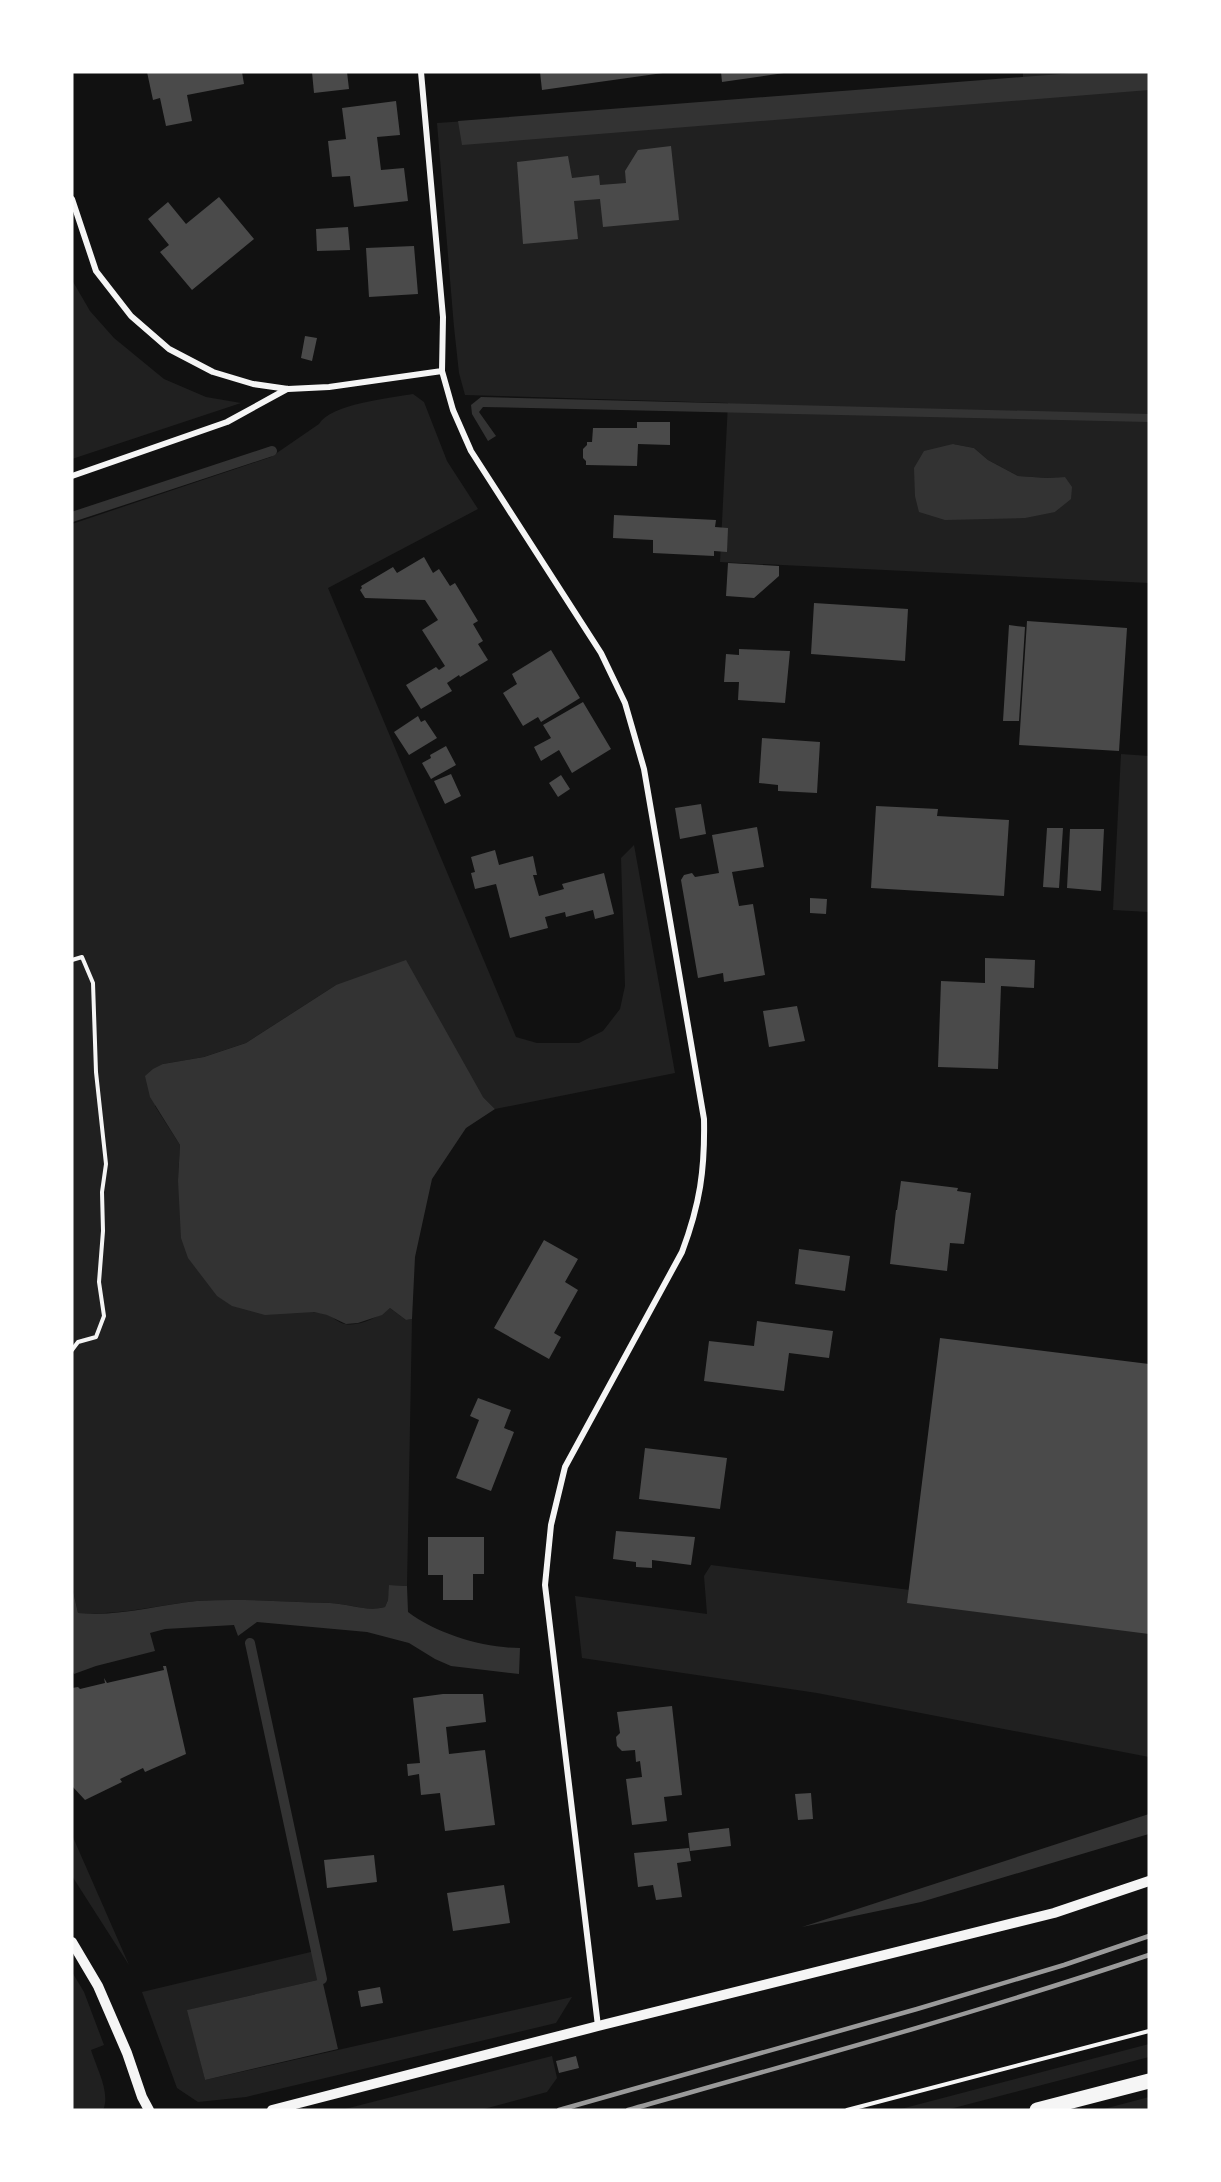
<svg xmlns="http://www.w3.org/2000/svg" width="1221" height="2182" viewBox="0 0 1221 2182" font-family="'Alegreya Sans',sans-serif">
  <rect width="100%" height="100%" fill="#111"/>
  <path fill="#202020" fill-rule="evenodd" d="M1023,72H1149V583L720,562L728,403L465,395L459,373L454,327L437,123L1023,82ZM953,444L974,448L988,460L1018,476L1047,478L1065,477L1066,502L1055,512Z
    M72,280L90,311L114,338L164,379L206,397L241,403L72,459Z
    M413,394L424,402L447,461L478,509L328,588L516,1037L537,1043H579L603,1031L620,1009L625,986L621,858L634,845L675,1073L495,1109L483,1097L336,985L246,1043L204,1057L163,1064L155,1106L180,1145L178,1180L298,1312C308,1312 318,1311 328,1315C333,1317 339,1323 345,1324C359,1327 380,1316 390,1308L406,1320L412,1319L407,1586L390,1585L388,1600L385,1607C367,1612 349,1604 330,1603C286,1602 242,1598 197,1601C158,1605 118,1616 78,1613L72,1587V524L271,457L319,424C330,404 391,398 413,394Z
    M1121,754L1149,756V912L1113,910Z
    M711,1565L1149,1620V1757L817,1693L582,1658L575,1596L707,1614L704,1576Z
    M72,1835L129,1965L72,1876Z
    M315,1951L322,1979L188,2010L205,2080L572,1997L556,2023L246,2097L198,2102L177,2088L142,1992Z
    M72,1972L84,1992L104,2045L91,2050C96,2067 111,2093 103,2110H72Z
    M1149,2044V2057L946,2110H897Z
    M552,2056L557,2078L547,2092L480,2110H341Z
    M1149,2097V2110H1100Z"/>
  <path fill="#333" d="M1086,72H1149V90L462,145L458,121Z
    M481,397L1149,414V422L483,407L479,412L496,436L488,441L472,414L471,405Z
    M953,444L974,448L988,460L1018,476L1047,478L1065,477L1072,487L1071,499L1055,512L1025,518L945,520L919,512L915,496L914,468L924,451Z
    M406,960L483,1097L495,1109L466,1128L432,1179L415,1257L412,1319L406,1320L390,1308L382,1315L358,1323L346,1324L327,1315L314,1312L265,1315L232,1306L217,1296L188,1258L181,1238L178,1180L180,1145L150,1097L145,1076L153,1069L163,1064L204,1057L246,1043L336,985Z
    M389,1585L407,1586L408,1612C437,1634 484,1648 520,1648L519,1674L451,1666L435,1659L409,1643L367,1632L257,1622L238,1636L234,1625L165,1629L150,1633L155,1651L96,1666L74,1674L72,1670V1587L78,1613C117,1617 158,1605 197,1601C242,1598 286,1602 330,1603C349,1604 367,1612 385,1607L388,1600Z
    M1149,1814V1834L1142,1836L921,1902L802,1927Z
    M322,1979L338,2049L205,2080L187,2010Z"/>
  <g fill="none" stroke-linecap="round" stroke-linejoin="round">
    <path stroke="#333" stroke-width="10" d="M72,517L272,451
      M250,1643L322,1979"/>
  </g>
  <path fill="#4a4a4a" d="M147,72H242L244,84L187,95L192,121L166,126L160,98L153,100Z
    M312,72H347L349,89L314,93Z
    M540,72H663V73L542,90Z
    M721,72H784V73L722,82Z
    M396,101L400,135L377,137L381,170L404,168L408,201L354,207L350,176L332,177L328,141L346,139L342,108Z
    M671,146L679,220L603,227L600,199L574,201L578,239L523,244L517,162L568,156L572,178L599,175L600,185L626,183L625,171L638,150Z
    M219,197L254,239L192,290L160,252L169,245L148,219L168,202L186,224Z
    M348,227L350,250L317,251L316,229Z
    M414,246L418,294L369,297L366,248Z
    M305,336L317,338L312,361L301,358Z
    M637,422H670V445L638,444L637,466L586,465V461L583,458V449L587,445V442H592L593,428H637Z
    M614,515L716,520L715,527L728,528L727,552L714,551V556L653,553V540L613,538Z
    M424,557L433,573L439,569L450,586L455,583L478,621L473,624L483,641L478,644L488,660L460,677L459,675L447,683L452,691L421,709L406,685L436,667L439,670L445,666L422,630L438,620L425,600L365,598L360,590L362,588L361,586L393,567L397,573Z
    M728,563L779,566V576L754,598L726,596Z
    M814,603L908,609L905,661L811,654Z
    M1027,621L1127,628L1119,751L1019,745Z
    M1009,625L1025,627L1019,721H1003Z
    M739,649L790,651L785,703L738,700L739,682H724L726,654L739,655Z
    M551,650L580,698L541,722L538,717L523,726L503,693L517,684L512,674Z
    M583,702L611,749L572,773L559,750L541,761L534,747L551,738L543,725Z
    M418,716L421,722L425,720L437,738L409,755L394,732Z
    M762,738L820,742L817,793L778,791V785L759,783Z
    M446,746L456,765L431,779L422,763L431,758L430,755Z
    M451,774L461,796L445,804L434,781Z
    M561,775L570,789L558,797L549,783Z
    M701,804L706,834L680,839L675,808Z
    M876,806L938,809L937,816L1009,820L1004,896L871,888Z
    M757,827L764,867L732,872L739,906L753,904L765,975L724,982L723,973L698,978L681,880L684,875L692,873L695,877L719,873L712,835Z
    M1047,828H1063L1059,888L1043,887Z
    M1070,829H1104L1101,891L1067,888Z
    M495,850L499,865L533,856L537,875H533L539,896L564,889L562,884L604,873L614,914L595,919L593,910L566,917L565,912L545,917L548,928L510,938L496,884L475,889L471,873L475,872L471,857Z
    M810,898L827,899L826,914L810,913Z
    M985,958L1035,960L1034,988L1001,986L998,1069L938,1067L941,981L985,983Z
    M797,1006L805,1041L769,1047L763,1011Z
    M901,1181L958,1188L957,1191L971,1193L964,1244L950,1243L947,1271L890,1264L896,1210H897Z
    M544,1240L578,1259L565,1282L578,1290L554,1333L561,1337L549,1359L494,1328Z
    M799,1249L850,1256L845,1291L795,1284Z
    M757,1321L833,1331L829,1358L789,1353L784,1391L704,1381L709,1341L754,1346Z
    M940,1338L1149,1364V1634L907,1603Z
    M478,1398L511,1410L504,1428L514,1432L491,1491L456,1478L479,1420L470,1416Z
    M645,1448L727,1458L720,1509L639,1499Z
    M616,1531L695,1537L691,1565L652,1560V1568L636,1567V1562L613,1559Z
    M428,1537H484V1574H473V1600H443V1575H428Z
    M163,1666H166L186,1754L145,1772L143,1768L120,1779L122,1782L85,1800L72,1786V1688L78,1687L80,1689L105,1683L104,1678L107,1683L111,1682L164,1670Z
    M443,1694H483L486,1722L446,1727L449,1754L485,1750L495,1825L445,1831L440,1793L421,1795L419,1774L408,1776L407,1764L420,1763L413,1698Z
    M672,1706L682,1795L664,1797L667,1821L632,1825L626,1779L642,1777L640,1761L636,1762L635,1750L622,1751L617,1746L616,1737L620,1733L617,1712Z
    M811,1793L813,1819L798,1820L795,1794Z
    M729,1828L731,1846L690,1851L688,1833Z
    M689,1848L691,1861L677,1863L682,1897L656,1900L653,1885L638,1887L634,1853Z
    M374,1855L377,1882L327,1888L324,1860Z
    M504,1885L510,1923L453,1931L447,1893Z
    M380,1987L383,2003L361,2007L358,1991Z
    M576,2056L579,2068L559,2073L556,2061Z"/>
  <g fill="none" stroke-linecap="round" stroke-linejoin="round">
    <path stroke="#f5f5f5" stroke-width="4" d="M72,960L82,957L93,983L96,1072L106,1164L102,1192L103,1231L99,1282L104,1316L96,1337L78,1342L72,1350
      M847,2110L1149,2031"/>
    <path stroke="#f5f5f5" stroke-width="6" d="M421,72L443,317L442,371L453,410L471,451L601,653L625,703L644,769L704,1119C705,1170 700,1204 682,1252L565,1467L551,1525L545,1585L598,2026
      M72,199L96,271L131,316L169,349L213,372L253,384L288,389L329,387L442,371
      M72,476L227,422L287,389"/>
    <path stroke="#f5f5f5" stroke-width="10" d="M72,1942L98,1986L127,2053L142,2097L149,2110
      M272,2110L598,2026L1054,1913L1149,1881"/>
    <path stroke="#f5f5f5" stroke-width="15" d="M1037,2110L1149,2081"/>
    <path stroke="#9a9a9a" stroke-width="4.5" d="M559,2110L917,2009L1064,1965L1149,1936
      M628,2110C802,2061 977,2013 1149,1955"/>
  </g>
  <rect width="1221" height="2182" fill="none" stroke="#ffffff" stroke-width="147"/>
</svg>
